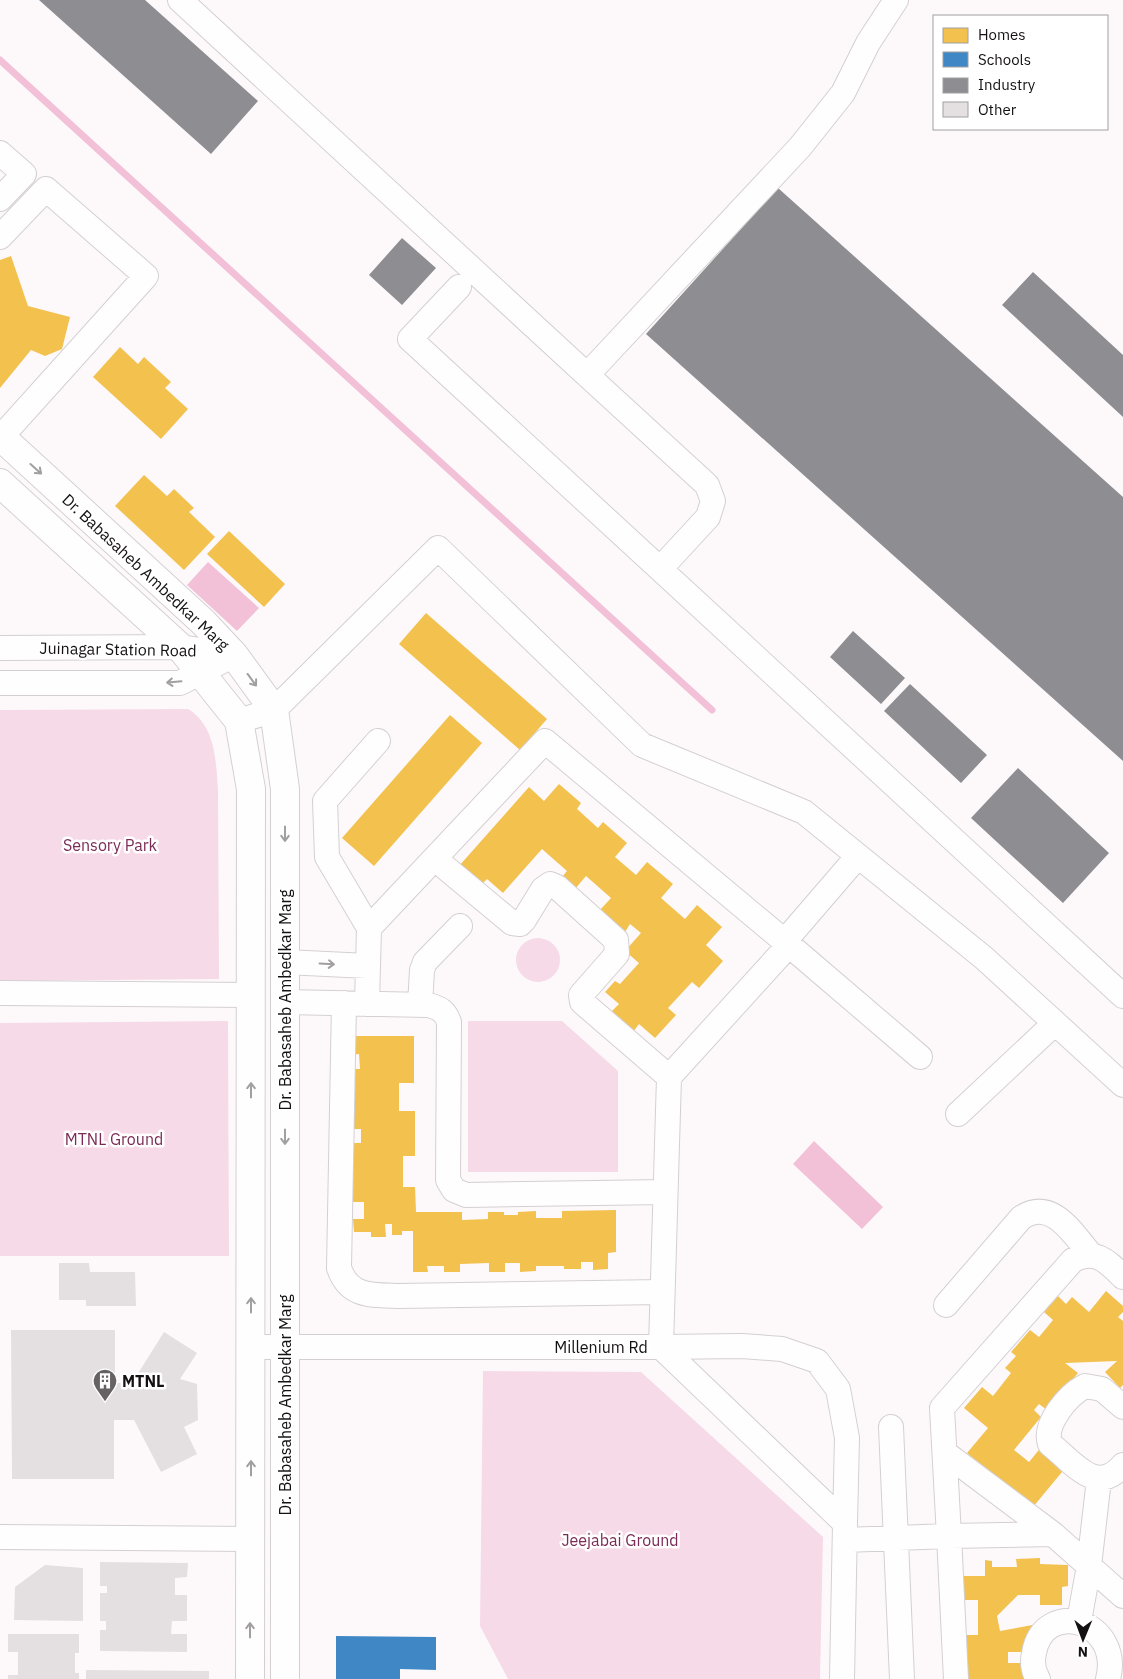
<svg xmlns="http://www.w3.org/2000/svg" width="1123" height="1679" viewBox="0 0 1123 1679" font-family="'IBM Plex Sans',sans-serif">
  <rect width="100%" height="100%" fill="#fdf9fb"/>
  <path fill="#f6dae7" d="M188,709C216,726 216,762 218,791L219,979L0,981V710Z
    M516 960a22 22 0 1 1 44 0a22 22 0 1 1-44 0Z
    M228,1021L229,1256H0V1023Z
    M468,1021H562L618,1071V1172H468Z
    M483,1371L641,1372L823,1537L820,1679H508L480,1626Z"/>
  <path fill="#f2c0d7" d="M208,562L259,608L237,631L187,585Z
    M814,1141L883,1207L862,1229L793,1164Z"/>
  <path fill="#f2c14e" d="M11,256L28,306L70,317L62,349L45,356L31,350L0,388V260Z
    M120,347L138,364L144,357L171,382L165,388L188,409L161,439L93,377Z
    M144,475L167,496L174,489L194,508L189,512L215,537L184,570L115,506Z
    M229,531L285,584L264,607L207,554Z
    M426,613L547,719L520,750L399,644Z
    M450,715L482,743L374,866L342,838Z
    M559,784L581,803L577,809L598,828L603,822L627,843L615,857L636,875L647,862L673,884L661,898L685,919L697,905L722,927L706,945L723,961L699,988L692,982L668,1008L676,1015L655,1038L639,1024L633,1032L611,1012L619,1004L605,992L615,981L620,984L639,963L625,951L641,933L630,924L625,932L600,910L611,898L586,876L575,889L562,877L567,871L542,849L503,893L487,879L481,885L459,866L529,787L544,801Z
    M351,1036H414V1083H399V1111H415V1156H403V1187H415L416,1212H462V1220L488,1219V1212H504V1215H518V1212L536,1211V1218H562V1211L616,1210V1252L608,1253V1269L593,1270V1262H581V1269H564V1266H536V1271L520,1272V1263H505V1272H489V1263L460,1264V1272H444V1266H427L428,1272H413V1231H402V1235H392V1224H385L386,1237H371V1232H354L353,1219H364V1202H353V1143H361V1129H352V1069H360L359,1054L352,1055Z
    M1106,1291L1123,1306V1312L1118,1317L1123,1321V1385L1120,1388L1105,1372L1117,1361L1065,1363L1078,1373L1047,1410L1039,1404L1034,1410L1041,1417L1014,1450L1029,1462L1043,1445L1062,1461L1057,1467L1062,1472L1033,1507L967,1453L988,1428L964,1408L982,1387L993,1396L1011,1373L1005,1368L1016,1356L1011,1352L1030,1330L1039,1337L1053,1320L1044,1312L1058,1296L1066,1304L1072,1297L1089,1312Z
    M1040,1558V1564L1068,1565V1586L1062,1587V1605H1040V1595H1018L997,1616L1000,1631L1038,1624L1024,1652H1008V1663H1026V1679H966V1635H978V1600H959V1576H985V1560L992,1561V1567H1017L1016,1559Z"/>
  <path fill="#3f88c5" d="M336,1636L436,1637V1670L400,1669V1679H336Z"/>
  <path fill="#8d8d92" d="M39,0H145L258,101L211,154Z
    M778,188L1123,497V761L646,334Z
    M402,238L436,268L402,305L369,275Z
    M1033,272L1123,355V417L1002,305Z
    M853,631L905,678L881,704L830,657Z
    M910,684L987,755L961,783L884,711Z
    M1018,768L1109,853L1063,903L971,818Z"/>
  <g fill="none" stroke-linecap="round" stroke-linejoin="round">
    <path stroke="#f2c0d7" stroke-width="7" d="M0,60L712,710"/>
  </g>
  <path fill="#e4e0e2" d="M59,1263H89L90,1272H135L136,1306H86V1300H59Z
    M11,1330H115V1383H132L164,1332L197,1353L180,1379L197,1384L198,1420L184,1427L197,1454L161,1472L134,1420H114V1479H12Z
    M100,1562L188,1563L187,1577L175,1578V1595H187V1621H172L171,1634H187V1652L100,1651V1630H106V1621H100V1593H107V1586H100Z
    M45,1565L83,1568V1621L14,1620L15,1587Z
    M8,1634H79V1653H75V1673H79V1679H8V1675H18V1652H8Z
    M86,1670L209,1671V1679H86Z"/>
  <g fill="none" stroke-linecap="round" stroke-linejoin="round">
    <defs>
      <path id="minor" d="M180,0L587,375
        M0,153L24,174L0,199
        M0,237L46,189L146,276L1,437
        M459,287L410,339L660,569L708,517L713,501L707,485L587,375L800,147L843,93L868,43L896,0
        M660,569L1123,996
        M0,648L180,647L234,655
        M0,683H180L234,655
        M239,721L274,710L438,548L642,745L804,812L984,958L1123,1085
        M435,859L512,923L520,924L524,920L543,889L550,884L557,887L616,940L617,954L581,995L582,1002L669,1077
        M369,928L327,857L325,801L378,741
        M784,942L858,856
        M789,945L920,1057
        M285,962L368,966
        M0,993L250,995
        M285,1002L428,1005C440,1008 445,1011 449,1022L448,1180L454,1190L466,1195L665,1192
        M344,1003L339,1268C349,1297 371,1295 398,1296L662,1292
        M367,1004L369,928L545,741L789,945L669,1077L661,1347L742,1346L782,1349L817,1361L838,1389L847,1438L845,1523
        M420,1005L422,970L425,962L460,926
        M958,1114L1055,1023
        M1123,1277C1107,1261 1096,1249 1073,1260L942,1408L949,1536L1053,1534L1123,1596
        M946,1305L1021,1218C1052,1197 1073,1234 1091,1255
        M251,1347H661L845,1523L842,1679
        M1123,1407L1102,1389L1085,1386C1068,1395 1043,1424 1050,1444C1074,1463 1096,1496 1123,1465
        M891,1427L902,1679
        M945,1453L1053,1534
        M0,1537L251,1539
        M845,1540L949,1536L956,1679
        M1079,1621L1089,1566L1099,1479
        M1038,1679C1033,1671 1032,1662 1034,1653C1044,1597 1123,1621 1108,1679"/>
      <path id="major" d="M0,436L203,622L234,655L274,710L285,789V1679
        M0,483L180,647L239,721L251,789L250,1679"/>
    </defs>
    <use href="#minor" stroke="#d4d0d2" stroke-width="26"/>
    <use href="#major" stroke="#d4d0d2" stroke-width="30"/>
    <use href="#minor" stroke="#fffefe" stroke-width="24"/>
    <use href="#major" stroke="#fffefe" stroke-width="28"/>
  </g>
  <defs><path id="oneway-shaft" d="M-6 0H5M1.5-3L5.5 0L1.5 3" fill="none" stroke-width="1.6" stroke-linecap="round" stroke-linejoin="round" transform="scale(1.25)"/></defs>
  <g stroke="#a19fa0">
    <use href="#oneway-shaft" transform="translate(36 469) rotate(42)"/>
    <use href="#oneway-shaft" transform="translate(252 680) rotate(54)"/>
    <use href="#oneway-shaft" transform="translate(174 682) rotate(175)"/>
    <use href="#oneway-shaft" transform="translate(285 834) rotate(90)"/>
    <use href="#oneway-shaft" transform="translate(327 964) rotate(3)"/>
    <use href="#oneway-shaft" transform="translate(251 1090) rotate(-90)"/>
    <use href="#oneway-shaft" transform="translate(285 1137) rotate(90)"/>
    <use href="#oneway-shaft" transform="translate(251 1305) rotate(-90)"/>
    <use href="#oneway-shaft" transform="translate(251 1468) rotate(-90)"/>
    <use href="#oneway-shaft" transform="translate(250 1630) rotate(-90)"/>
  </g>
  <defs>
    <symbol id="building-pin" viewBox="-11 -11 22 30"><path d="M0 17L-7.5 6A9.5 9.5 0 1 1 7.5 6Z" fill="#666264" stroke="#fff"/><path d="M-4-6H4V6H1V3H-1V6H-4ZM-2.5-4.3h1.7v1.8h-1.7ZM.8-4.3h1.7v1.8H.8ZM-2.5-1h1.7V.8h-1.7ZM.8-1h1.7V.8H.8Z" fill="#fff"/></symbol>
  </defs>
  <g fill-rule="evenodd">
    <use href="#building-pin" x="91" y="1367" width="28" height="38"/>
  </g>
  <g text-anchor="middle" stroke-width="5" stroke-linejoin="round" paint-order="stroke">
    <g font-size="16" fill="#141112" stroke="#fff">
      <text transform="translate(146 572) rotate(43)" y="6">Dr. Babasaheb Ambedkar Marg</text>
      <text transform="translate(118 649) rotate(1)" y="6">Juinagar Station Road</text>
      <text transform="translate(285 1000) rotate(-90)" y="6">Dr. Babasaheb Ambedkar Marg</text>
      <text x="601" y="1353">Millenium Rd</text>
      <text transform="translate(285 1405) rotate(-90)" y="6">Dr. Babasaheb Ambedkar Marg</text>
    </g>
    <g font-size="16" fill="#7b2b56" stroke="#fff">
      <text x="110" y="851">Sensory Park</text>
      <text x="114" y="1145">MTNL Ground</text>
      <text x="620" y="1546">Jeejabai Ground</text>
    </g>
    <g font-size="16" font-weight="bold" fill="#141112" stroke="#fff" text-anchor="start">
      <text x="122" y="1387">MTNL</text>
    </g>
  </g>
  <rect x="933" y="15" width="175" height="115" fill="#ffffff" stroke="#a1a0a0"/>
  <rect x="943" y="28" width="25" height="15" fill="#f2c14e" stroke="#a1a0a0"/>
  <text x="978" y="40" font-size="15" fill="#141112">Homes</text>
  <rect x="943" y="52" width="25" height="15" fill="#3f88c5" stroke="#a1a0a0"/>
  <text x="978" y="65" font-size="15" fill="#141112">Schools</text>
  <rect x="943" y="78" width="25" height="15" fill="#8d8d92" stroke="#a1a0a0"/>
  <text x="978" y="90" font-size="15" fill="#141112">Industry</text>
  <rect x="943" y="102" width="25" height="15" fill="#e4e0e2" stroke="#a1a0a0"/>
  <text x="978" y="115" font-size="15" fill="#141112">Other</text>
  <g transform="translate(1083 1639) rotate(181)" stroke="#ffffff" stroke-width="4" paint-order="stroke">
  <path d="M0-4L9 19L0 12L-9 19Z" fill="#141112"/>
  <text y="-8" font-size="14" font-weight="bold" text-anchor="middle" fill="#141112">N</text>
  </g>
</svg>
